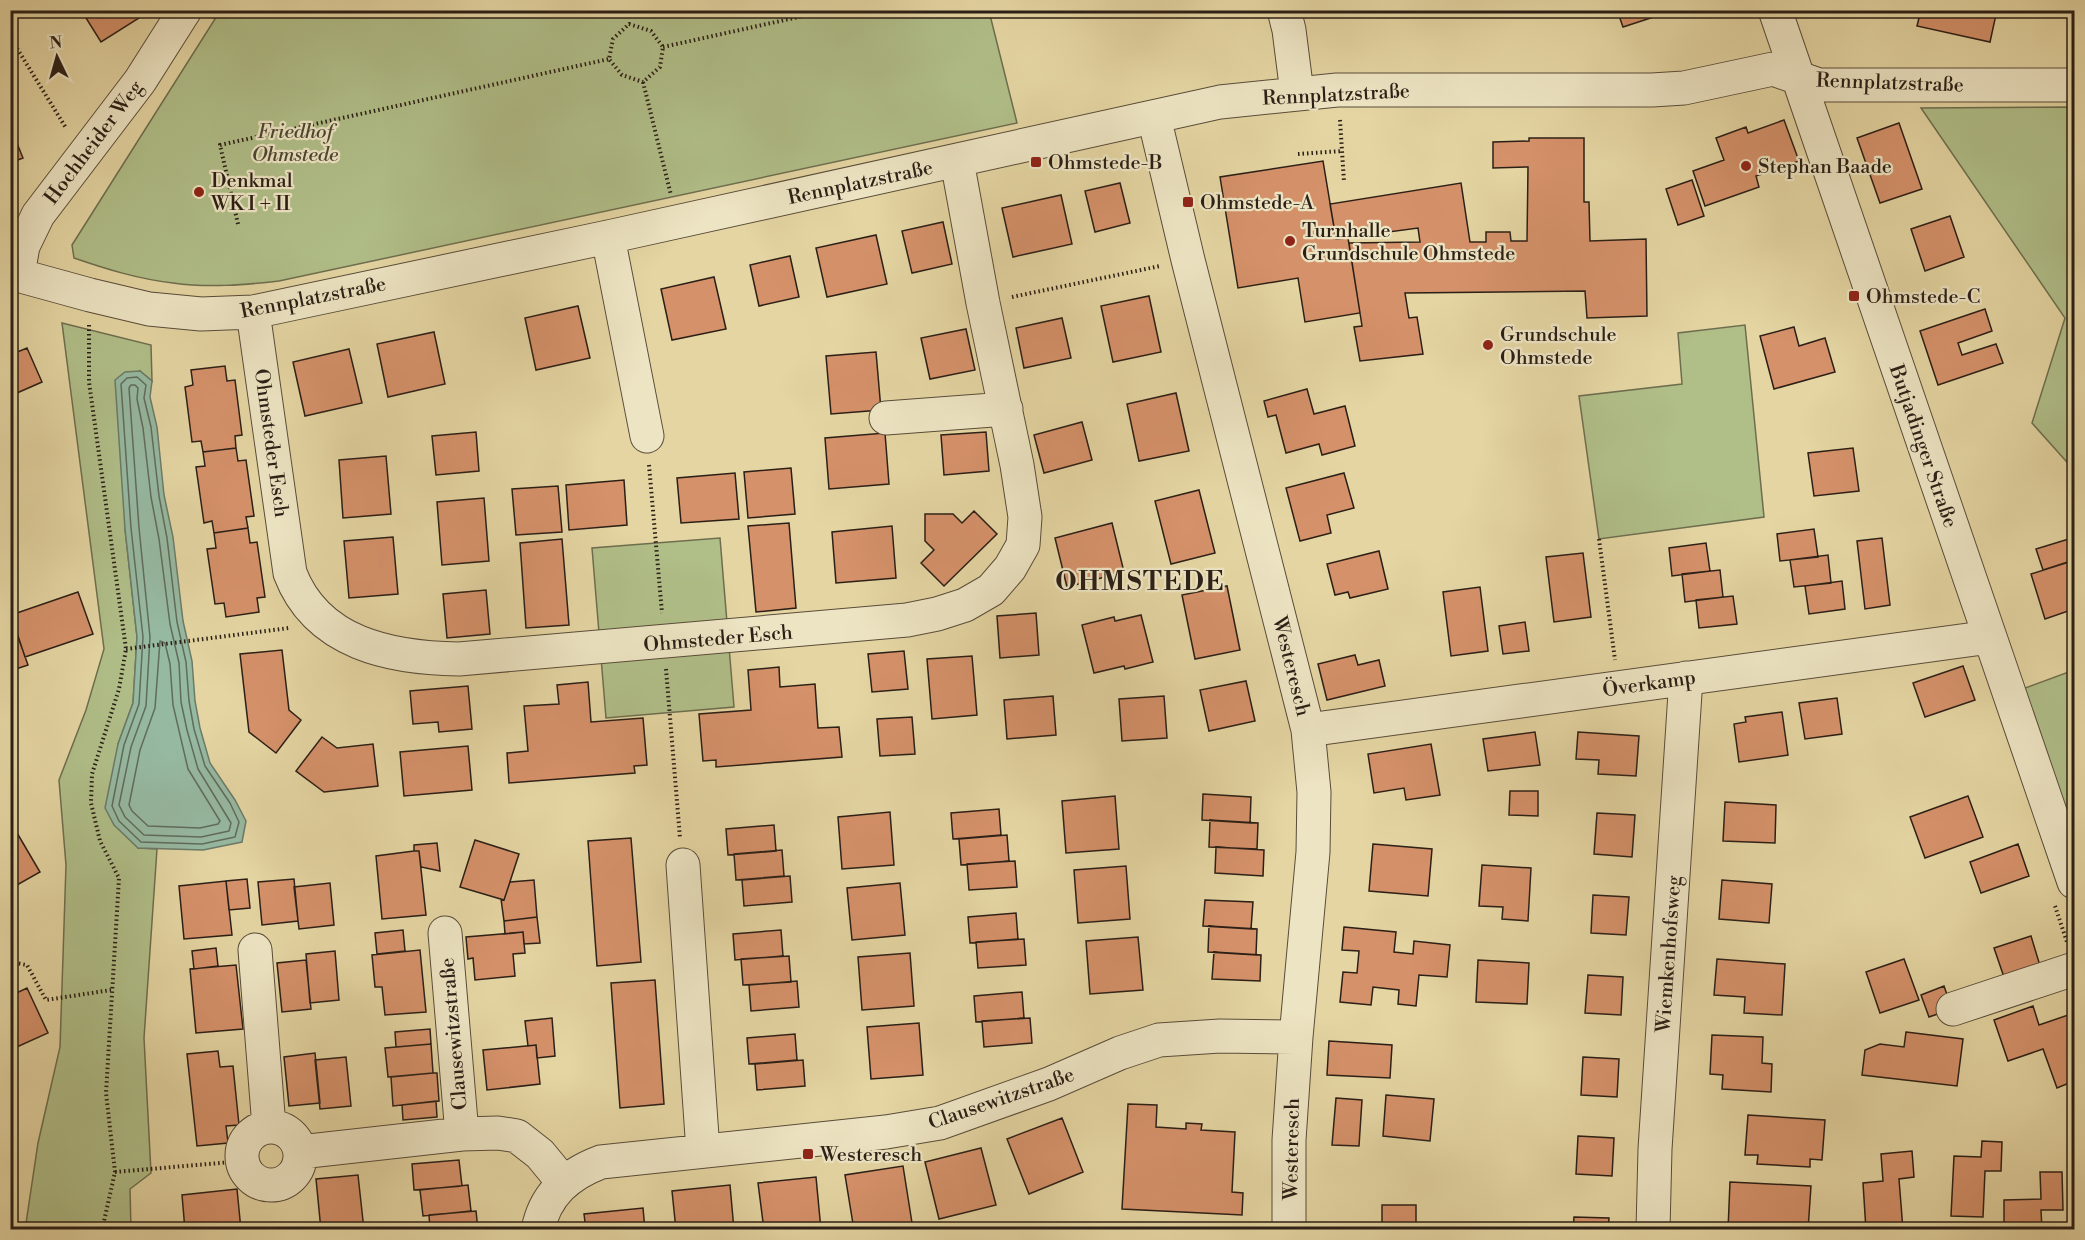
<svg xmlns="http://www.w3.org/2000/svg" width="2085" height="1240" viewBox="0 0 2085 1240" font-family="'Libre Bodoni',serif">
  <rect width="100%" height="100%" fill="#e4d5a2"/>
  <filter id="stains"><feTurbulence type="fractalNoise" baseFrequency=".00333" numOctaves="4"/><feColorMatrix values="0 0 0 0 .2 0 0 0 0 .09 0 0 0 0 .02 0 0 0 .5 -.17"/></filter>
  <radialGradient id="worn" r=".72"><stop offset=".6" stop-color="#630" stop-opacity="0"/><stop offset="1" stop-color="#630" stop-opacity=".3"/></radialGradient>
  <path fill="#b0be88" stroke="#6e6e4f" stroke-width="1.5" d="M220,11H989L1017,123L279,281C244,285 208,288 173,283C138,279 106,269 74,258L72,245Z
    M2074,107V470L2032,423L2065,318L1921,108Z
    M62,323L151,345L152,381L140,371L125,529L137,637L133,703L118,744L138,848L157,849L144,1038L151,1173L130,1189L131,1229L25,1230L38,1143L60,1047L66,865L59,780L86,710L104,649Z
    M1745,325L1764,517L1599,539L1579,396L1682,384L1678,333Z
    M720,538L734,707L606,718L592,548Z
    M2074,670V846L2020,690Z"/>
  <path fill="#96b9a1" stroke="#6b7b69" stroke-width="1.5" d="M140,371L152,381L150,397L157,427L164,495L173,537L183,621L192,661L195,701L200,728L210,763L235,800L246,821L242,842L203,850L138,848L114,825L105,808L118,744L133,703L137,637L125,529L115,380L125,372Z"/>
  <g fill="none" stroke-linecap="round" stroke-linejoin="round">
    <path stroke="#606c5c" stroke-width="1.5" d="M137,377L146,385L144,398L151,427L159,496L167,538L177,622L186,662L189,701L194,729L205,766L230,803L239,822L235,837L202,844L141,842L119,821L112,806L124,745L139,704L143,637L131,528L121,384L127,378Z
      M131,385H135L138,388L137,399L143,428L151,497L159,539L170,624L179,663L181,702L187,730L198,769L231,823L229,831L201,837L144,835L125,817L119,805L131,747L146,706L150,637L139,528L129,388Z
      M160,641L165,643L170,664L173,705L188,769L220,821L218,824L200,828L148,826L132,811L129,805L140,750L155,708Z"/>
  </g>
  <path fill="#d5916a" stroke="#2b1f16" stroke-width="1.5" d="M81,10H146L147,13L101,42Z
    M1617,10H1665L1666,13L1623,27Z
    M1921,10H1997L1990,42L1917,26Z
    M1784,120L1799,161L1756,176L1759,187L1705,206L1693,171L1724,160L1716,138L1746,127L1748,133Z
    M1899,123L1922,189L1880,203L1857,138Z
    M10,126L23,158L10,163Z
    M1529,138H1584V202H1589L1590,241L1646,239L1647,316L1587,318L1585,291L1405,293L1409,318L1417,317L1423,354L1360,361L1354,327L1362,326L1349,243L1420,242L1418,228L1336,239L1330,204L1461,183L1470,242H1486V232H1510L1511,241H1527L1528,167L1493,168V142L1529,141Z
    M1323,161L1336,239L1348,238L1360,313L1305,322L1298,278L1238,288L1220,177Z
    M1692,180L1704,216L1678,225L1666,189Z
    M1120,183L1130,223L1095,232L1085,191Z
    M1061,195L1072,244L1013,257L1002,208Z
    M1950,216L1964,257L1925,271L1911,229Z
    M943,222L952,264L912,273L902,231Z
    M876,235L887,284L827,297L816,248Z
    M790,256L799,297L759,306L750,265Z
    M714,277L726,329L672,340L661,289Z
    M1149,296L1161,352L1113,362L1101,306Z
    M578,306L590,358L536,370L525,318Z
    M1985,309L1992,331L1958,343L1962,355L1996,344L2003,363L1938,385L1920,331Z
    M1062,318L1071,358L1024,368L1016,328Z
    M1794,327L1799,346L1825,338L1835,372L1774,389L1760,336Z
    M966,329L975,370L930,379L921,338Z
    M434,332L445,384L388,397L377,344Z
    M27,348L42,382L10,396V355Z
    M349,349L362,403L305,416L293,362Z
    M876,352L881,410L831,414L826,356Z
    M225,366L227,381L235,380L242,435L235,436L236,448L203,452L201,441L192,442L185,387L193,385L191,370Z
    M1307,389L1314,414L1345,406L1355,446L1322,455L1319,444L1286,453L1276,415L1268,417L1264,401Z
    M1176,393L1189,451L1139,461L1127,404Z
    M1082,422L1092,460L1044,473L1034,435Z
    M476,432L479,471L436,475L432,436Z
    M986,432L989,471L944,475L941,435Z
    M885,433L889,484L829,489L825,438Z
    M236,448L238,461L246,460L254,516L246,517L248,528L214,533L212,521L204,523L196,467L205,466L203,452Z
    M1853,448L1859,491L1814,496L1808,453Z
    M386,456L391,514L343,518L339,460Z
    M791,468L795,514L748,518L744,472Z
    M735,473L739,519L681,523L677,478Z
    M1344,473L1354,508L1327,515L1331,533L1300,541L1286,488Z
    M624,480L627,525L569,530L566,485Z
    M558,486L562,532L516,535L512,489Z
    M1199,490L1215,553L1171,564L1155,501Z
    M484,498L489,561L442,565L437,502Z
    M974,511L997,534L944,586L921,563L934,550L925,541V514H953L962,523Z
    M789,523L796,608L756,612L748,526Z
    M1112,523L1124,572L1067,587L1055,538Z
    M892,526L896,578L836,583L832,532Z
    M248,528L250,543L257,542L265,597L257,598L259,612L226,617L224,603L215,604L207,549L216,548L214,533Z
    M1814,529L1818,557L1780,561L1777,534Z
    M393,537L398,594L349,598L344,541Z
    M1882,538L1890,605L1865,609L1857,541Z
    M2072,538L2074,546V560L2043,570L2036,549Z
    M562,539L569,625L526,628L520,543Z
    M1706,543L1710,571L1672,576L1669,548Z
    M1379,551L1388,589L1350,598L1348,592L1335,595L1327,564Z
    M1583,553L1591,617L1554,622L1546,557Z
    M1828,555L1831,583L1794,587L1790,560Z
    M2069,562L2074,579V609L2045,619L2031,574Z
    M1720,570L1723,597L1685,602L1682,574Z
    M1842,581L1845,609L1809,614L1805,586Z
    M1227,586L1240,650L1195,659L1182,595Z
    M1480,587L1488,651L1451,656L1443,592Z
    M486,590L490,634L447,638L443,594Z
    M78,592L93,634L25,657L11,615Z
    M1733,596L1737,624L1699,628L1696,600Z
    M1036,613L1039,655L1000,658L997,616Z
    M1141,615L1153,662L1125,669L1124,666L1094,673L1082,625L1114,617L1115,621Z
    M1525,622L1529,651L1503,654L1499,626Z
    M13,623L28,665L10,671V624Z
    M282,650L289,710L301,720L276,753L249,732L240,654Z
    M904,651L908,689L872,692L868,654Z
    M1355,655L1358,665L1379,660L1385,686L1327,700L1318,664Z
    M972,656L977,715L932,719L927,659Z
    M1963,666L1975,700L1925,717L1913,683Z
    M779,667L780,687L815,684L818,728L839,727L842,757L716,767V760L703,761L699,714L751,710L748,670Z
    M1246,681L1255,721L1209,731L1200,690Z
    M588,682L591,722L643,718L647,765L634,766L635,773L509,783L507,753L528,751L524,706L559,704L557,685Z
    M468,686L472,729L439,732L438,722L413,724L410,691Z
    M1053,696L1056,735L1007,739L1004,700Z
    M1164,696L1167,738L1122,741L1119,699Z
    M1837,698L1842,734L1805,739L1799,703Z
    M1782,712L1788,755L1739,762L1734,724L1746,722L1745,717Z
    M912,717L915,754L880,756L877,719Z
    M1535,732L1540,765L1488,771L1483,739Z
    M1578,732L1639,736L1636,776L1598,774L1599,760L1576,759Z
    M322,737L337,748L373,744L378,786L324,792L296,771Z
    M1431,744L1440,795L1406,800L1404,788L1374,793L1368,754Z
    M468,746L472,790L404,796L400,752Z
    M1510,791H1538V816L1509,815Z
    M1203,794L1251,797L1250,823L1202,820Z
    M1115,796L1119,849L1066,853L1062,801Z
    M1968,796L1983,837L1925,858L1910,817Z
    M1725,802L1776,805L1775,843L1723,841Z
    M999,809L1001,835L953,839L951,813Z
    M890,812L894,865L842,869L838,817Z
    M1597,813L1635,815L1632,857L1594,854Z
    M1210,820L1258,823L1257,849L1209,847Z
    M10,821L40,872L10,889Z
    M774,825L776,851L728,855L726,829Z
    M1007,835L1009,861L961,865L959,839Z
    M631,838L641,962L597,966L588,841Z
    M475,840L519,854L504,900L460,887Z
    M437,843L440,871L421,867L419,851H414V845Z
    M1373,844L1432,849L1428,896L1369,891Z
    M2018,844L2029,876L1981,893L1970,862Z
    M1216,847L1264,850L1263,876L1215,873Z
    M782,850L784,876L736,880L734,854Z
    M414,851H419L426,915L382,919L376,856Z
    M1015,861L1017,887L969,890L967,864Z
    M1482,865L1531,868L1528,921L1502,919L1503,907L1479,906Z
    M1126,866L1130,919L1078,923L1074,870Z
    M790,876L792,902L744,906L742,880Z
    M247,879L250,908L229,910L226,881Z
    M294,879L298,921L262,925L258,882Z
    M534,880L537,917L504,921L501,899L504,900L510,882Z
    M1722,880L1772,884L1769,923L1719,919Z
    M226,881L232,935L184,939L179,886Z
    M330,883L334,925L299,929L294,887Z
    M900,883L905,935L852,940L847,888Z
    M1593,895L1629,897L1626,935L1591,933Z
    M1205,900L1253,902L1251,929L1203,926Z
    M1016,913L1018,939L970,943L968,917Z
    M537,917L540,943L524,944L523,932L505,934L504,921Z
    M1209,926L1257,929L1256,955L1208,952Z
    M1344,927L1396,932L1394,952L1413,954L1414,941L1450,945L1447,977L1419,975L1416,1006L1398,1004L1399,990L1373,987L1371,1005L1340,1002L1343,972L1357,973L1359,951L1342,950Z
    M403,930L405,951L377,954L375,933Z
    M781,930L783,956L735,960L733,934Z
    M523,932L525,953L513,954L515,976L475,980L473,958L468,959L466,937Z
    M2031,936L2041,969L2005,980L1994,948Z
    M1138,937L1143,990L1090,994L1086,941Z
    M1024,939L1026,965L978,968L976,942Z
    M216,948L218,966L194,969L192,951Z
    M420,950L426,1012L385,1015L382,987H375L372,955Z
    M335,951L339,1000L310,1003L306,954Z
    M1214,952L1261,955L1260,981L1212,979Z
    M910,953L914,1006L862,1010L858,957Z
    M789,956L791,982L743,985L741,959Z
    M1717,959L1785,964L1782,1015L1744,1013L1745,997L1714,995Z
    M1904,959L1919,1000L1880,1013L1866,972Z
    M306,960L311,1009L282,1012L277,963Z
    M1478,960L1529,963L1527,1004L1476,1002Z
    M236,965L243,1029L196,1033L190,969Z
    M1588,975L1623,977L1621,1015L1585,1013Z
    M655,980L664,1104L620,1108L611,983Z
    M797,981L799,1007L751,1011L749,985Z
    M1944,986L1952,1009L1929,1017L1921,995Z
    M27,988L48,1033L10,1050V996Z
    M1022,992L1024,1018L976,1022L974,996Z
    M2033,1006L2039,1025L2074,1013V1081L2057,1088L2043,1049L2008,1061L1994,1020Z
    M552,1018L555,1056L537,1058L536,1045L528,1046L525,1021Z
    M1030,1018L1032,1043L984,1047L982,1021Z
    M919,1023L923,1075L871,1079L867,1027Z
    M430,1029L431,1044L396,1047L395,1032Z
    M1906,1032L1963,1039L1957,1086L1862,1075L1865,1050L1880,1044L1904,1047Z
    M795,1034L797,1060L749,1064L747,1038Z
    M1712,1035L1763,1037L1762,1063L1772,1064L1771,1092L1722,1089L1723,1075L1710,1074Z
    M1329,1041L1392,1045L1390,1078L1327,1075Z
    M431,1044L433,1073L388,1077L385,1048Z
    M536,1045L540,1084L487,1090L483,1050Z
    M218,1051L220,1067L233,1066L239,1125L226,1126L228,1143L197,1146L187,1054Z
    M315,1053L320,1103L289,1106L284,1057Z
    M346,1057L351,1106L320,1109L315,1060Z
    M1583,1057L1619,1059L1617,1097L1581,1095Z
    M803,1060L805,1086L757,1090L755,1064Z
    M433,1073H437L439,1101L393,1106L391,1077Z
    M1386,1095L1434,1099L1430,1141L1383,1136Z
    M1336,1098L1362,1100L1359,1146L1332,1145Z
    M436,1101L437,1117L403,1120L402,1105Z
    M1128,1104L1157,1105L1156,1127L1186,1129V1123L1202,1124L1201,1130L1235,1132L1232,1192L1243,1193L1242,1215L1122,1209Z
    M1748,1115L1825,1120L1822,1160L1810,1159V1167L1757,1164L1758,1155H1745Z
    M1062,1118L1083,1172L1029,1194L1007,1139Z
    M1578,1136L1614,1138L1612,1176L1576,1174Z
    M1982,1141L2002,1142L2001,1171H1985L1983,1217L1951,1216L1954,1156L1981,1157Z
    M981,1148L996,1205L939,1219L925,1162Z
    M1912,1151L1914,1177L1899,1179L1903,1230H1866L1863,1183L1883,1181L1881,1154Z
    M459,1160L462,1186L414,1190L412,1164Z
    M903,1166L912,1223L876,1230H854L845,1175Z
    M2040,1172H2062L2063,1210H2041L2042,1230H2004V1200L2041,1199Z
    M358,1175L364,1230H321L316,1179Z
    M816,1177L821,1230H764L758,1183Z
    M1730,1182L1811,1186L1808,1230H1728Z
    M468,1185L471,1211L423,1216L420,1190Z
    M730,1185L734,1230H676L672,1191Z
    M237,1189L241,1230H185L182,1195Z
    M1382,1205H1416V1230H1336V1226H1382Z
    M643,1208L645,1230H586L584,1214Z
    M476,1211L478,1230H430L429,1215Z
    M1574,1217L1609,1218L1608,1230H1573Z"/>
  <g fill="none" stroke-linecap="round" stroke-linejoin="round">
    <defs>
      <path id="minor" d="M1284,10L1289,30L1297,93
        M1775,10L2074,882
        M1154,117L1188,260L1308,730L1314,792L1313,852L1296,1037L1289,1140V1230
        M608,237L647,436
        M10,273L90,295L149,309L201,314L253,312L608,237L1220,102L1337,90H1652L1684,88L1773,69L1819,85H2074
        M18,274L23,246L38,215L140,81L185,10
        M253,312L290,573C317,644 391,658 459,659L907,620L937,614L965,605L991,590L1010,568L1023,545L1025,517L1017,465L983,303L957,161
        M886,418L1006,409
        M1308,730L1990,637
        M683,865L703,1151
        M445,933L462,1134
        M255,950L269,1127
        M1953,1009L2074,969
        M242 1156a29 29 0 1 1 58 0a29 29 0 1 1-58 0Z
        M300,1152L462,1134L498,1133L517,1136L540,1154L563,1182
        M538,1230C545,1194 569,1174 601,1162L886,1132L940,1123L1049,1084L1120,1053L1159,1040L1220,1036L1296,1037
        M1653,1230L1655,1149L1686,678"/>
    </defs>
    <use href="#minor" stroke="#594c39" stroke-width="35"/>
    <path stroke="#2b1f16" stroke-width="4" stroke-dasharray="1.5 3" stroke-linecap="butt" d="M629,24L651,31L663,47L660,67L643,82L622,75L609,59L613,39Z
      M10,37L66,128
      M663,47L830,10
      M643,82L671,195
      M1340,120L1344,182
      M1298,154L1342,151
      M238,224L220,145L609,59
      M1012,297L1160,266
      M89,325V382L126,649L119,689L92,774L91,803L100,841L119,878L106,1093L115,1172L102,1230
      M649,465L662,613
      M1599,539L1615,660
      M126,649L289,628
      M666,669L680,838
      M2055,906L2067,942
      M10,962L27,965L46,1000L111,990
      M115,1172L243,1161"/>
    <use href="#minor" stroke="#ede4c3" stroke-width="33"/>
  </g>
  <g fill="#8f2418" stroke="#ede4c3" stroke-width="2">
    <rect x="1030" y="156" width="12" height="12" rx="3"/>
    <circle cx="1746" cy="166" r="6"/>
    <circle cx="199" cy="192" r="6"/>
    <rect x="1182" y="196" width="12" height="12" rx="3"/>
    <circle cx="1290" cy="241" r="6"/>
    <rect x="1848" y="290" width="12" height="12" rx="3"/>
    <circle cx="1488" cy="345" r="6"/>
    <rect x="802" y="1148" width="12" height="12" rx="3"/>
  </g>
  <g text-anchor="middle" stroke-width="4.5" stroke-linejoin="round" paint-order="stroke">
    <g font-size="20" fill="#2b1f16" stroke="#ede4c3">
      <text transform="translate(1890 82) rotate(2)" y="7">Rennplatzstraße</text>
      <text transform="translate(1336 94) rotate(-3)" y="7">Rennplatzstraße</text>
      <text transform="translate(93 142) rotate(-53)" y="7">Hochheider Weg</text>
      <text transform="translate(860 182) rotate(-12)" y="7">Rennplatzstraße</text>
      <text transform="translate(313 297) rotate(-11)" y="7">Rennplatzstraße</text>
      <text transform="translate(272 443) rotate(82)" y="7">Ohmsteder Esch</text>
      <text transform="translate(1924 446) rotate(71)" y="7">Butjadinger Straße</text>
      <text transform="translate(718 638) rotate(-5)" y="7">Ohmsteder Esch</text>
      <text transform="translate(1292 666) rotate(76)" y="7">Westeresch</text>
      <text transform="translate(1649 683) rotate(-8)" y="7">Överkamp</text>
      <text transform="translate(1668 954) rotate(-86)" y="7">Wiemkenhofsweg</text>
      <text transform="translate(453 1034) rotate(-95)" y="7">Clausewitzstraße</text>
      <text transform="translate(1001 1098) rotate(-19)" y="7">Clausewitzstraße</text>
      <text transform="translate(1291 1149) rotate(-89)" y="7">Westeresch</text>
    </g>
    <g font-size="20" font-style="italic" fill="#4c4732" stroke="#ede4c3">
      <text x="295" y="138">Friedhof<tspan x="295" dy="23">Ohmstede</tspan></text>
    </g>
    <g font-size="20" fill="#2b1f16" stroke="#ede4c3" text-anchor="start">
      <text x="1048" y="169">Ohmstede-B</text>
      <text x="1758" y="173">Stephan Baade</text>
      <text x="211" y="187">Denkmal<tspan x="211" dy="23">WK I + II</tspan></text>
      <text x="1200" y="209">Ohmstede-A</text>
      <text x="1302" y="237">Turnhalle<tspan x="1302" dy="23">Grundschule Ohmstede</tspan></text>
      <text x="1866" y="303">Ohmstede-C</text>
      <text x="1500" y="341">Grundschule<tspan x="1500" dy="23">Ohmstede</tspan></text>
      <text x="820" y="1161">Westeresch</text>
    </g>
    <g font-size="26" font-weight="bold" letter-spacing="1.5" fill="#2b1f16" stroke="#ede4c3">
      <text x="1140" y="590">OHMSTEDE</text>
    </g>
  </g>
  <rect width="2085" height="1240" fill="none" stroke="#e4d5a2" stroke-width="36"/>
  <rect x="12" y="12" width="2061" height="1216" fill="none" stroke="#2b1f16" stroke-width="3"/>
  <rect x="18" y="18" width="2049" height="1204" fill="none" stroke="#2b1f16" stroke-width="1.5"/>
  <g transform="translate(57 57) rotate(355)" stroke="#ede4c3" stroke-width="4.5" paint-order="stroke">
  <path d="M0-4.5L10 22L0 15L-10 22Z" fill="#2b1f16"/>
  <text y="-9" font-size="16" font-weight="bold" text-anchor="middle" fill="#2b1f16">N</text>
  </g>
  <rect width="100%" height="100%" filter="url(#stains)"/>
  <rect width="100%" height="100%" fill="url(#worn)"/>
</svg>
